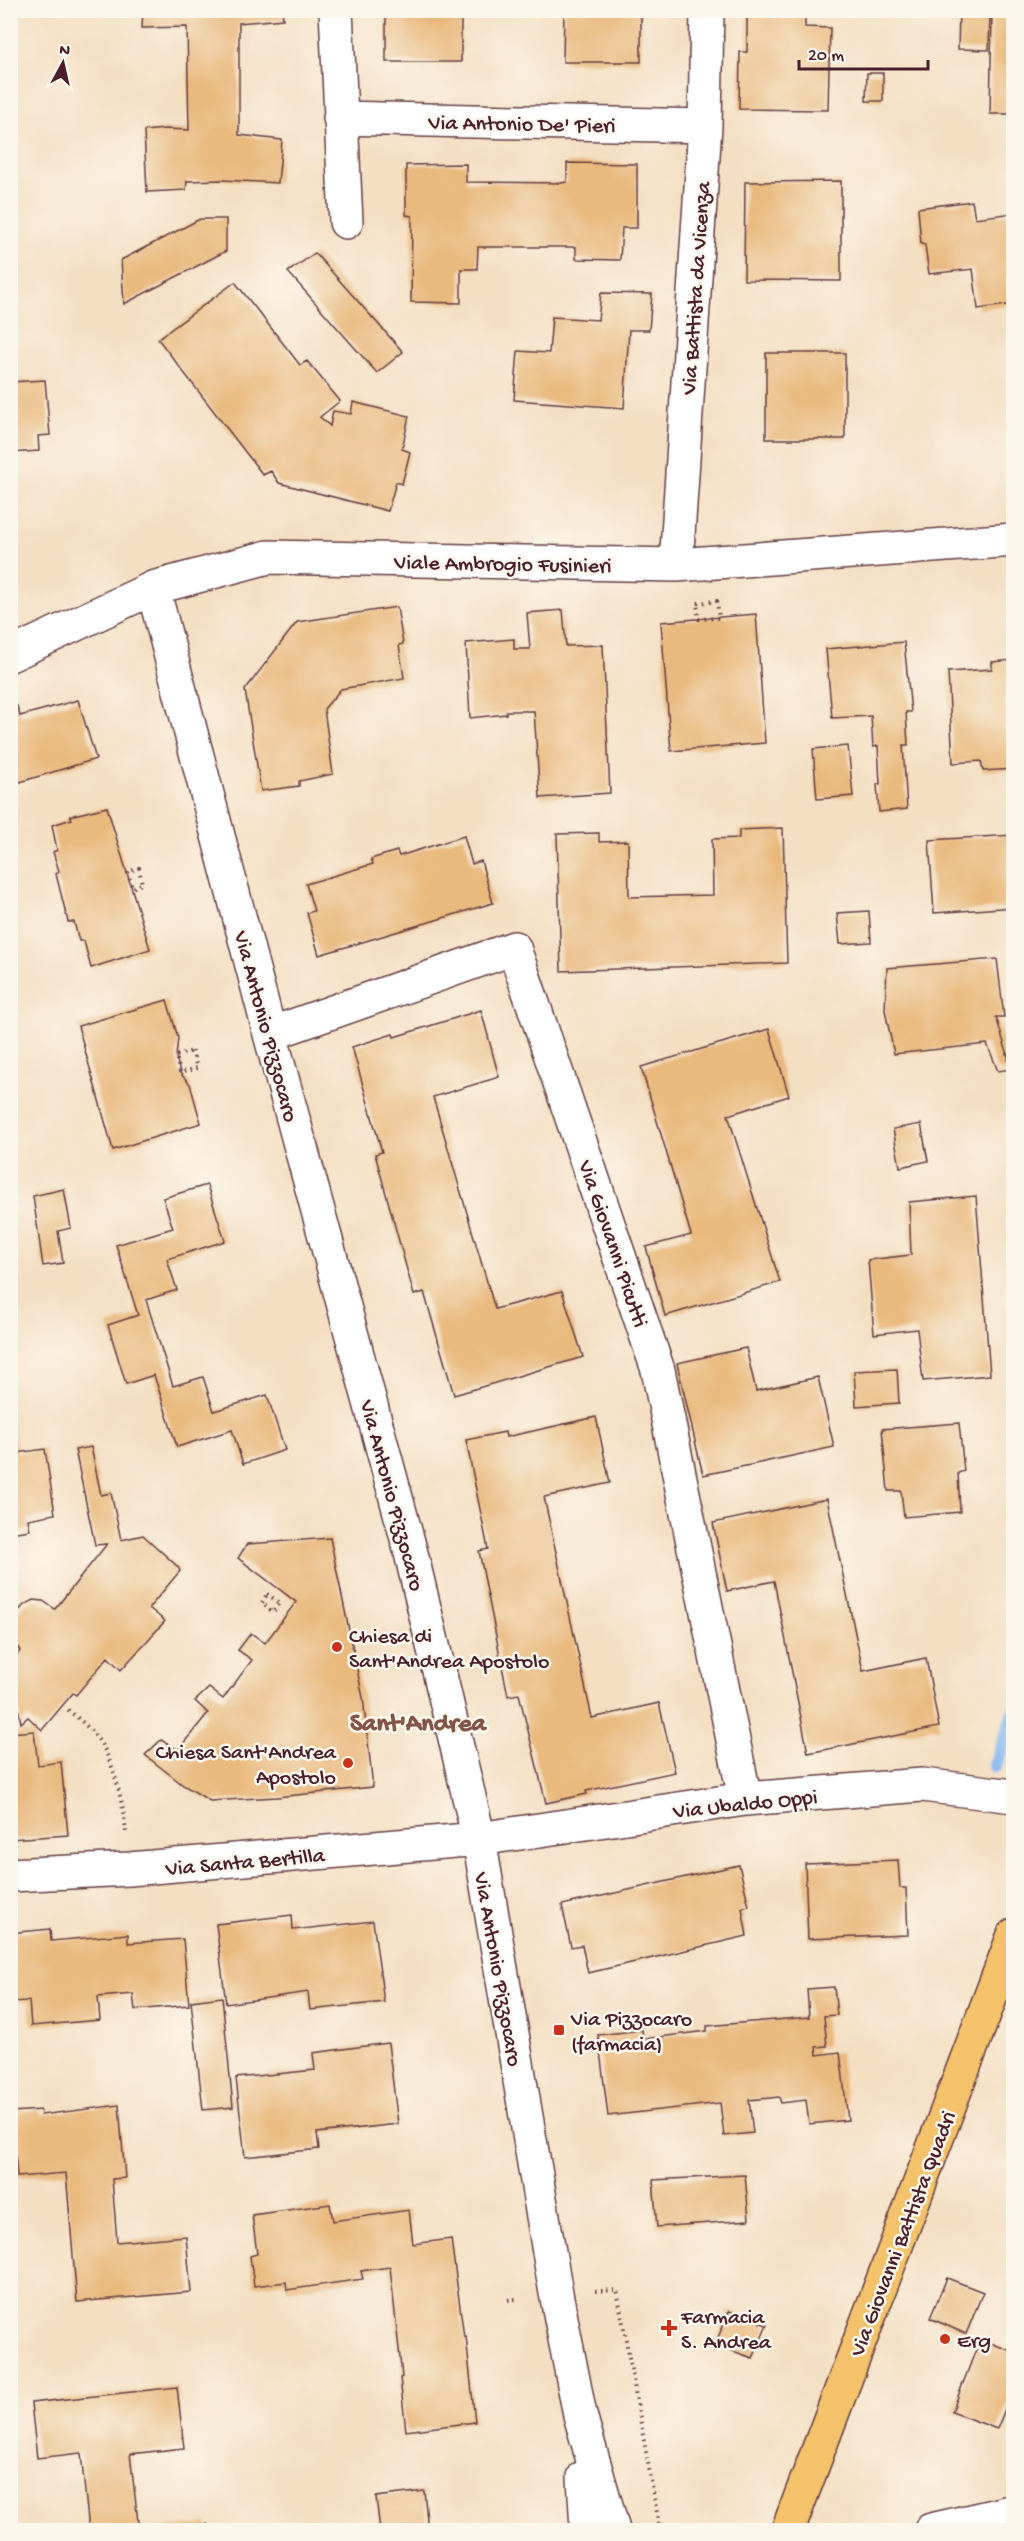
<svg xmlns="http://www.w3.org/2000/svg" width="1024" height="2541" viewBox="0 0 1024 2541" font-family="'Gochi Hand',sans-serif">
  <rect width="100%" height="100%" fill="#fbf7ec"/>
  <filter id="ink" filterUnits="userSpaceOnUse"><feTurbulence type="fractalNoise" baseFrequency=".0167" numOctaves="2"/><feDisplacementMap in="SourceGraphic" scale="12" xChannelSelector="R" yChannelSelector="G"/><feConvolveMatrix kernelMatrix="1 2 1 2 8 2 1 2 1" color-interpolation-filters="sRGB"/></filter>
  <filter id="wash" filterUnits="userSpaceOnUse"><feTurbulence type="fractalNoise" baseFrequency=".008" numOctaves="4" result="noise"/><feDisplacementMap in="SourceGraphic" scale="24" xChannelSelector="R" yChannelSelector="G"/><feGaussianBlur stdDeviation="1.35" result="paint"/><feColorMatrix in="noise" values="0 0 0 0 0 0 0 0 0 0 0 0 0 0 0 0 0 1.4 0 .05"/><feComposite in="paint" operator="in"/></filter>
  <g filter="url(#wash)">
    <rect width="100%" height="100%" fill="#f4dfc3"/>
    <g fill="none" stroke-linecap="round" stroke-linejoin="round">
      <path stroke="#83b4ef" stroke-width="14" d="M995,1766L1014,1714"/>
    </g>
    <g id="blocks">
      <path fill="#e9b97e" d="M143,10H282L283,19L239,23V135L282,140L278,183L223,180L187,181L186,190L147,192L144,131L165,129L189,130L187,27L142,28Z
        M386,10H461V62H386Z
        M564,10H641V62H563Z
        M747,10H805V27L830,28L828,110L739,109L740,52H747Z
        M992,11H1014V114H990Z
        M959,12L990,13L989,50L958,49Z
        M867,73H883V101H866Z
        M567,163L637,164V228H622L620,260L576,259V247H478L477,269H461V303L411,302L412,216L406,215V165L466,164V182L561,183L567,182Z
        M841,181V281L744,280L745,182Z
        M972,201L975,218L1014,213V304L978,309L973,269L929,274L925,245L921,244L918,208Z
        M200,219H226V251L124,304L121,260Z
        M315,253L403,352L377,373L288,272Z
        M235,282L300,365L307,361L340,401L320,417L330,426L333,411L351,414L353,402L409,416L402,449L410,452L402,484L396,482L388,511L279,483L271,471L263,475L158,339Z
        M601,293L652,294L649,330H629L624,408L514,400L518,351L549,353L552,317L598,320Z
        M766,353H845V439H766Z
        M45,380L50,435L38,436L39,451L10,453V382Z
        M397,607L403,644L399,645L404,678L341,689L324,709L333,774L299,781V786L261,791L245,690L297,622Z
        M563,610L566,646L603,645L610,793L540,798L534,711H506V714L470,718L466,643L514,639V649H530L527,613Z
        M756,614L765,743L671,751L661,622Z
        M904,642L911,712H906L908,745H903L907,809L879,812L877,784H880L878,746L873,747L871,716L832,718L826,649Z
        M1014,660V769L983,771L981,761L953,763L948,672L992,669V662Z
        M78,700L96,759L10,785V708L17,706L20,716Z
        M848,746L853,796L817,799L813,749Z
        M107,807L150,949L91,968L84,941H79L74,922H68L56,874L59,871L53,852L57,850L52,825L72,819L70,816Z
        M783,828L787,963L561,971L557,834L599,833V842L628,841L629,897L713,895L712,839L739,838V830Z
        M1014,835V907L934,913L929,840Z
        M464,836L472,864L481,861L493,903L319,955L307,913L314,911L306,884L373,864L371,859L397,851L399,856Z
        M869,911L871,942L840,944L837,913Z
        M997,959L1004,1017H996L1012,1069L998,1071L987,1044L894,1054L885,1010L887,968Z
        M167,1000L178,1038L176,1056L180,1073L190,1084L201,1123L113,1150L78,1026Z
        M481,1010L499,1077L433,1097L495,1309L562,1291L583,1357L454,1395L424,1292L414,1295L375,1154L382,1152L352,1047L393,1034L394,1037Z
        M769,1029L789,1096L728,1115L780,1282L665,1316L646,1247L691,1235L641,1067Z
        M921,1124L928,1161L900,1167L893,1129Z
        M207,1185L225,1241L167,1259L177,1290L146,1300L173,1386L203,1377L214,1411L267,1395L285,1450L243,1464L232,1430L177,1447L154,1375L126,1384L108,1325L138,1315L116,1245L173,1228L163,1198Z
        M64,1189L71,1228L58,1231L63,1263L43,1266L33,1196Z
        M976,1196L990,1375L923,1381L917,1329L874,1334L868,1260L911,1255L909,1202Z
        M746,1348L756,1391L818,1377L834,1447L703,1475L677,1363Z
        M897,1369L899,1403L856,1406L854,1371Z
        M596,1417L610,1483L544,1497L592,1718L659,1703L675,1772L586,1791L587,1794L546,1803L519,1694L508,1696L479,1551L488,1549L466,1440L505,1432L506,1437Z
        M959,1423L964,1471L958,1473L960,1512L904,1517L901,1491H888L882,1429Z
        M14,1435L17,1453L45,1449L55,1514L28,1519L30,1530L10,1533V1436Z
        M91,1447L101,1495L111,1493L121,1540L143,1535L178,1567L180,1571L149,1608L165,1621L121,1670L108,1657L76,1695L73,1693L42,1730L28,1717L21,1723L18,1708L10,1709V1663L20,1651L13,1639L11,1627L15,1615L24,1605L34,1600L43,1601L55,1609L107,1544L95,1545L75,1450Z
        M827,1499L863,1671L926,1658L939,1727L808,1753L774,1581L727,1591L713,1523Z
        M330,1538L363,1698L373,1787L277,1797L210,1801L183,1785L145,1755L161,1740L178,1750L208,1713L195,1701L209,1688L223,1699L252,1660L238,1650L251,1633L265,1643L296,1602L238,1558L247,1544Z
        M34,1731L38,1765L61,1762L68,1835L10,1839V1733Z
        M898,1860L900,1888H906L908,1935L808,1939L805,1864Z
        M739,1865L749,1906L742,1908L747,1936L588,1973L582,1945L571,1947L562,1905Z
        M292,1915L293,1930L373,1921L384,2002L310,2010L308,1992L226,2004L216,1924Z
        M50,1929L51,1941L128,1934V1943L183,1939L189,2005L135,2010L133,1994L98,1997L100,2020L31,2026L29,2001L10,2002V1933Z
        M834,1987L837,2015L824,2016L827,2046L816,2047L817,2055L840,2052L848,2120L809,2124L806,2100L781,2103L779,2097L749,2100L753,2133L724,2136L720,2103L608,2116L598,2035L642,2030L643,2039L707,2031V2026L809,2017L807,1989Z
        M222,1997L233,2107L203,2110L191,2001Z
        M388,2043L398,2124L317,2133L319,2149L245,2157L236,2078L315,2070L313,2053Z
        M119,2105L125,2178L112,2179L117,2242L186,2236L191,2292L77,2302L66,2173L17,2177L12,2112L40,2110L41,2115Z
        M745,2175L749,2220L657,2227L653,2180Z
        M330,2204L333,2221L409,2210L413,2244L451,2239L464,2337L466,2336L475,2422L406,2431L400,2378L402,2377L390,2267L361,2271L363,2279L287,2290L286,2282L254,2286L250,2256L257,2254L252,2215Z
        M947,2278L983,2292L966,2334L930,2318Z
        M729,2311L767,2325L753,2358L715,2345Z
        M980,2339L1014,2352V2387L997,2429L952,2412Z
        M177,2387L184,2448L130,2454L139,2530H89L81,2453L37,2458L31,2403Z
        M424,2491L428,2530H380L376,2497Z
        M207,2524L208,2530H155V2529Z"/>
    </g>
  </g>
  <g filter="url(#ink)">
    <use href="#blocks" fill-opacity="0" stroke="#643c42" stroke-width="1.5"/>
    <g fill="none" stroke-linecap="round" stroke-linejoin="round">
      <defs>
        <path id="minor" d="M336,10L346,222
          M340,118L705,126
          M676,565L705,126L707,10
          M153,588L270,1034L411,1553L479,1839L556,2293L580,2415L613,2530
          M10,655L153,588L268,557L676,565L1014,540
          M270,1034L514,948L658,1370L745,1799
          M10,1875L129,1869L479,1839L745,1799L922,1785L1014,1796
          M584,2477L587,2530
          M931,2530L1014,2511"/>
        <path id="major" d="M788,2530L1014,1935"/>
      </defs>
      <use href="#minor" stroke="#643c42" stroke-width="36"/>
      <use href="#major" stroke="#643c42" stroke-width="36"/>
      <path stroke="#643c42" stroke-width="4" stroke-dasharray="1.5 4.5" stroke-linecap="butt" d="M717,601L719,618L699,619L697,603Z
        M139,868L142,884L132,888L128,872Z
        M192,1051L197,1068L180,1073L176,1056Z
        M1014,1052L1007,1054L1014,1069
        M267,1594L280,1603L273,1612L262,1603Z
        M68,1710C81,1720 94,1732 103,1747C115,1767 124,1809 126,1832
        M595,2291L617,2290L660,2530
        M508,2300L516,2299"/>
      <use href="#minor" stroke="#fff" stroke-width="33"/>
      <use href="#major" stroke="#f3c26a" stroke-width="33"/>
    </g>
  </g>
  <g fill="#c8321e" stroke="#fbf7ec" stroke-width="2">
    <circle cx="337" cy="1647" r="6"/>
    <circle cx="348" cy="1763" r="6"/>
    <rect x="553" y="2024" width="12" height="12" rx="3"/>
    <path d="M666 2319h6v6h6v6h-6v6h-6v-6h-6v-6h6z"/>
    <circle cx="945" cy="2339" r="6"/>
  </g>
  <g text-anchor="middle" stroke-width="5" stroke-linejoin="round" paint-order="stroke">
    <g font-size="22" fill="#4a1f2b" stroke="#fbf7ec">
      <text transform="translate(522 122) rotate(1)" y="8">Via Antonio De' Pieri</text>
      <text transform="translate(694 288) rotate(-86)" y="8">Via Battista da Vicenza</text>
      <text transform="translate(503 562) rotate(1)" y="8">Viale Ambrogio Fusinieri</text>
      <text transform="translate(268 1026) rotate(75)" y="8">Via Antonio Pizzocaro</text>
      <text transform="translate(615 1243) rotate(71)" y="8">Via Giovanni Picutti</text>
      <text transform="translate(394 1495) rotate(75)" y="8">Via Antonio Pizzocaro</text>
      <text transform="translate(745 1802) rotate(-6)" y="8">Via Ubaldo Oppi</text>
      <text transform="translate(245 1860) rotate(-5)" y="8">Via Santa Bertilla</text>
      <text transform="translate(500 1969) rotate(80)" y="8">Via Antonio Pizzocaro</text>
      <text transform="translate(901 2233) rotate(-69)" y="8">Via Giovanni Battista Quadri</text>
    </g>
    <g font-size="22" fill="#4a1f2b" stroke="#fbf7ec" text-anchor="start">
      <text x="349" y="1642">Chiesa di<tspan x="349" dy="25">Sant'Andrea Apostolo</tspan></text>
      <text x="336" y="1758" text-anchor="end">Chiesa Sant'Andrea<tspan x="336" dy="25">Apostolo</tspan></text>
      <text x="571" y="2025">Via Pizzocaro<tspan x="571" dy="25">(farmacia)</tspan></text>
      <text x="681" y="2323">Farmacia<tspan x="681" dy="25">S. Andrea</tspan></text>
      <text x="957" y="2347">Erg</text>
    </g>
    <g font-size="26" font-weight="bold" fill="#825548" stroke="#fbf7ec">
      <text x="418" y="1730">Sant'Andrea</text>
    </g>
  </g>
  <rect width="1024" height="2541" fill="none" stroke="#fbf7ec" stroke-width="36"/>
  <g transform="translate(63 63) rotate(8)" stroke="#fbf7ec" stroke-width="4.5" paint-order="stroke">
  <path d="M0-4.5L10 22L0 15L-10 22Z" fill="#4a1f2b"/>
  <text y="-9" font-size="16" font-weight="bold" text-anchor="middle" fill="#4a1f2b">N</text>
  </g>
  <path d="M799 60v9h129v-9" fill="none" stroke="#4a1f2b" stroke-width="3"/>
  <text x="808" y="60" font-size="18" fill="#4a1f2b" stroke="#fbf7ec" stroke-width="4.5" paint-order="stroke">20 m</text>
</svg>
